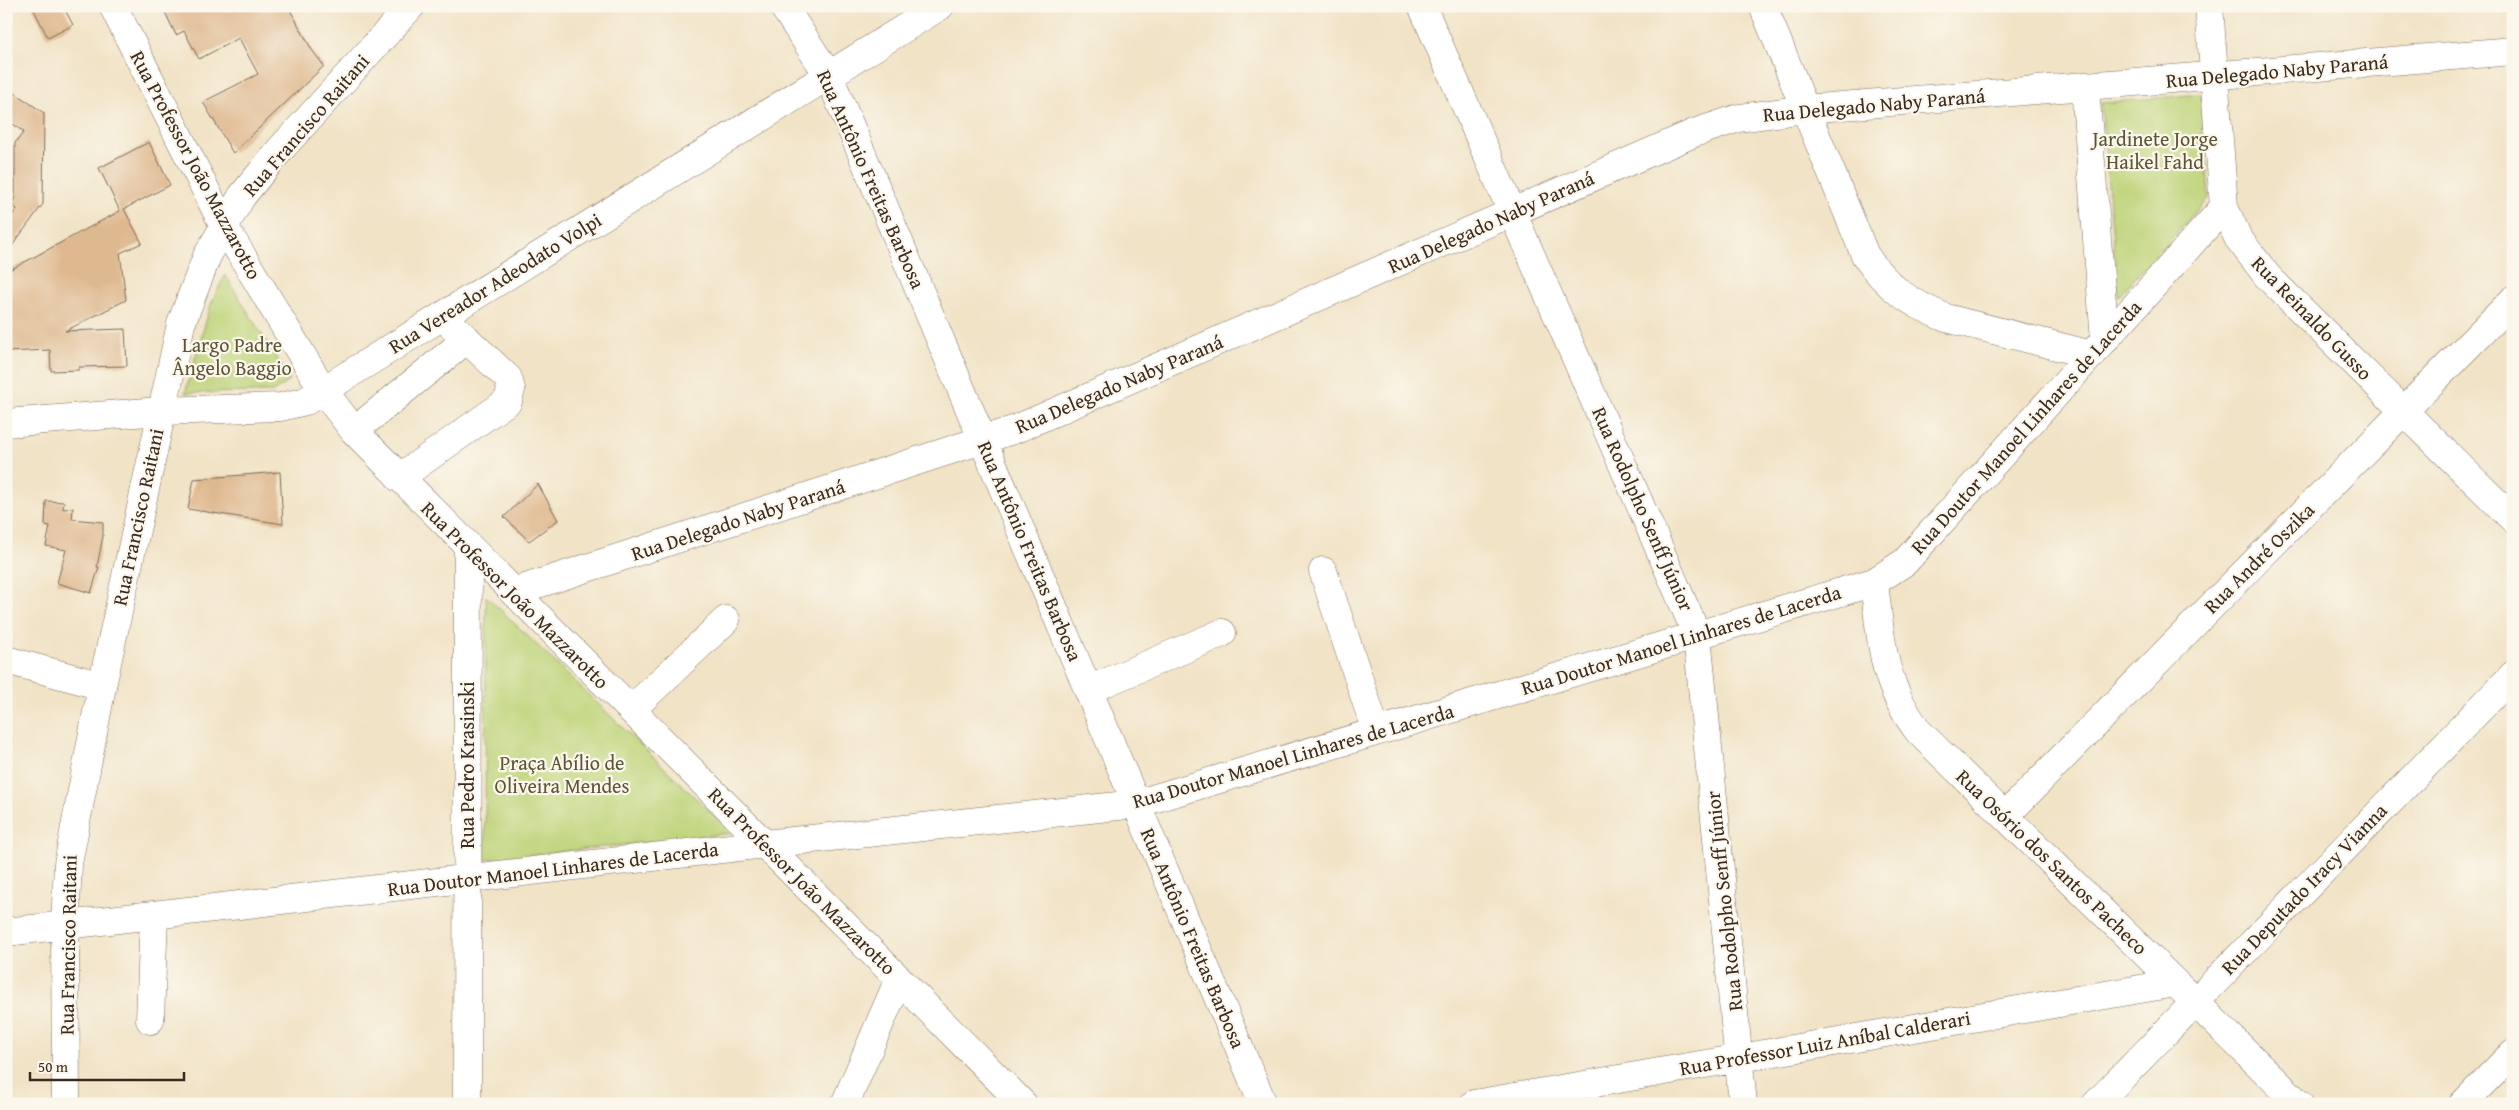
<svg xmlns="http://www.w3.org/2000/svg" width="2519" height="1110" viewBox="0 0 2519 1110" font-family="'Gentium Book Plus',serif">
  <rect width="100%" height="100%" fill="#fbf7ec"/>
  <filter id="ink" filterUnits="userSpaceOnUse"><feTurbulence type="fractalNoise" baseFrequency=".02" numOctaves="2"/><feDisplacementMap in="SourceGraphic" scale="10" xChannelSelector="R" yChannelSelector="G"/><feConvolveMatrix kernelMatrix="1 2 1 2 8 2 1 2 1" color-interpolation-filters="sRGB"/></filter>
  <filter id="wash" filterUnits="userSpaceOnUse"><feTurbulence type="fractalNoise" baseFrequency=".0096" numOctaves="4" result="noise"/><feDisplacementMap in="SourceGraphic" scale="20" xChannelSelector="R" yChannelSelector="G"/><feGaussianBlur stdDeviation="1.12" result="paint"/><feColorMatrix in="noise" values="0 0 0 0 0 0 0 0 0 0 0 0 0 0 0 0 0 1.4 0 .05"/><feComposite in="paint" operator="in"/></filter>
  <g filter="url(#wash)">
    <rect width="100%" height="100%" fill="#f1e3c6"/>
    <path fill="#bdd377" stroke="#7c7e4a" d="M2201,94L2209,197L2118,297L2101,103Z
      M225,275L290,380L273,392L185,393L211,304Z
      M486,596L732,833L485,860Z"/>
    <g id="blocks">
      <path fill="#deb88e" d="M32,6H63L73,25L48,38Z
        M162,6H288L312,50L324,66L233,153L203,102L258,74L239,38L199,59L184,31L176,35Z
        M6,87L44,113L43,204L6,254V223L17,209L11,204L15,198V143L24,132L6,119Z
        M149,142L170,185L124,209L142,243L120,253L126,300L65,331L125,329L127,366L79,367V370L51,371L50,350L6,352V272L120,211L99,168Z
        M280,472L283,524L188,509L194,479Z
        M538,484L558,520L529,541L504,517Z
        M46,501L64,502L63,509L73,508L72,519L103,522V536L97,567H99L91,593L57,583L66,550L46,546L50,526L45,525Z"/>
    </g>
  </g>
  <g filter="url(#ink)">
    <use href="#blocks" fill-opacity="0" stroke="#7b6b59" stroke-width="1"/>
    <g fill="none" stroke-linecap="round" stroke-linejoin="round">
      <defs>
        <path id="minor" d="M113,6L224,226L323,390L354,431L1023,1104
          M783,6L829,76L1263,1104
          M1422,6L1697,635L1743,1104
          M1763,6L1865,255C1887,288 1910,303 1946,318L2092,355
          M2209,6L2224,207L2238,238L2268,277L2513,519
          M2085,87L2105,340
          M6,423L161,411L281,407L306,401L940,6
          M354,431L467,339
          M399,478L508,401L511,389L508,378L442,316
          M1323,571L1376,731
          M1874,582C1881,641 1882,684 1919,732L2299,1104
          M513,592L1016,429L1694,133L1739,118L1805,109L2513,51
          M6,660L102,686
          M1088,690L1222,633
          M631,710L726,620
          M2005,816L2513,300
          M6,932L765,844L1136,804L1874,582L1905,562L2224,207
          M150,1020L154,915
          M467,1104L468,547
          M845,1104L899,979
          M1474,1104L2175,983
          M2096,1104L2513,675
          M2463,1104L2513,1053"/>
        <path id="major" d="M66,1104L65,925L68,864L102,686L181,324L207,256L242,196L278,152L411,6"/>
      </defs>
      <use href="#minor" stroke="#7b6b59" stroke-width="29"/>
      <use href="#major" stroke="#7b6b59" stroke-width="29"/>
      <use href="#minor" stroke="#fff" stroke-width="28"/>
      <use href="#major" stroke="#fff" stroke-width="28"/>
    </g>
  </g>
  <g text-anchor="middle" stroke-width="4.5" stroke-linejoin="round" paint-order="stroke">
    <g font-size="20" fill="#3b2a1e" stroke="#fbf7ec">
      <text transform="translate(2277 71) rotate(-5)" y="7">Rua Delegado Naby Paraná</text>
      <text transform="translate(1874 105) rotate(-5)" y="7">Rua Delegado Naby Paraná</text>
      <text transform="translate(306 125) rotate(-49)" y="7">Rua Francisco Raitani</text>
      <text transform="translate(196 165) rotate(62)" y="7">Rua Professor João Mazzarotto</text>
      <text transform="translate(871 179) rotate(66)" y="7">Rua Antônio Freitas Barbosa</text>
      <text transform="translate(1491 222) rotate(-24)" y="7">Rua Delegado Naby Paraná</text>
      <text transform="translate(495 283) rotate(-32)" y="7">Rua Vereador Adeodato Volpi</text>
      <text transform="translate(2312 318) rotate(46)" y="7">Rua Reinaldo Gusso</text>
      <text transform="translate(1119 384) rotate(-23)" y="7">Rua Delegado Naby Paraná</text>
      <text transform="translate(2026 427) rotate(-48)" y="7">Rua Doutor Manoel Linhares de Lacerda</text>
      <text transform="translate(1643 509) rotate(66)" y="7">Rua Rodolpho Senff Júnior</text>
      <text transform="translate(138 517) rotate(-78)" y="7">Rua Francisco Raitani</text>
      <text transform="translate(738 520) rotate(-18)" y="7">Rua Delegado Naby Paraná</text>
      <text transform="translate(1030 551) rotate(67)" y="7">Rua Antônio Freitas Barbosa</text>
      <text transform="translate(2259 558) rotate(-45)" y="7">Rua André Oszika</text>
      <text transform="translate(515 595) rotate(45)" y="7">Rua Professor João Mazzarotto</text>
      <text transform="translate(1681 640) rotate(-17)" y="7">Rua Doutor Manoel Linhares de Lacerda</text>
      <text transform="translate(1293 756) rotate(-16)" y="7">Rua Doutor Manoel Linhares de Lacerda</text>
      <text transform="translate(467 765) rotate(-90)" y="7">Rua Pedro Krasinski</text>
      <text transform="translate(2052 862) rotate(44)" y="7">Rua Osório dos Santos Pacheco</text>
      <text transform="translate(553 869) rotate(-7)" y="7">Rua Doutor Manoel Linhares de Lacerda</text>
      <text transform="translate(802 881) rotate(45)" y="7">Rua Professor João Mazzarotto</text>
      <text transform="translate(2304 889) rotate(-46)" y="7">Rua Deputado Iracy Vianna</text>
      <text transform="translate(1724 901) rotate(-96)" y="7">Rua Rodolpho Senff Júnior</text>
      <text transform="translate(1193 938) rotate(67)" y="7">Rua Antônio Freitas Barbosa</text>
      <text transform="translate(68 945) rotate(-89)" y="7">Rua Francisco Raitani</text>
      <text transform="translate(1825 1043) rotate(-10)" y="7">Rua Professor Luiz Aníbal Calderari</text>
    </g>
    <g font-size="20" fill="#5c5434" stroke="#fbf7ec">
      <text x="2155" y="146">Jardinete Jorge<tspan x="2155" dy="23">Haikel Fahd</tspan></text>
      <text x="232" y="352">Largo Padre<tspan x="232" dy="23">Ângelo Baggio</tspan></text>
      <text x="562" y="770">Praça Abílio de<tspan x="562" dy="23">Oliveira Mendes</tspan></text>
    </g>
  </g>
  <rect width="2519" height="1110" fill="none" stroke="#fbf7ec" stroke-width="25"/>
  <path d="M30 1072v8h154v-8" fill="none" stroke="#3b2a1e" stroke-width="2.5"/>
  <text x="38" y="1072" font-size="15" fill="#3b2a1e" stroke="#fbf7ec" stroke-width="4" paint-order="stroke">50 m</text>
</svg>
